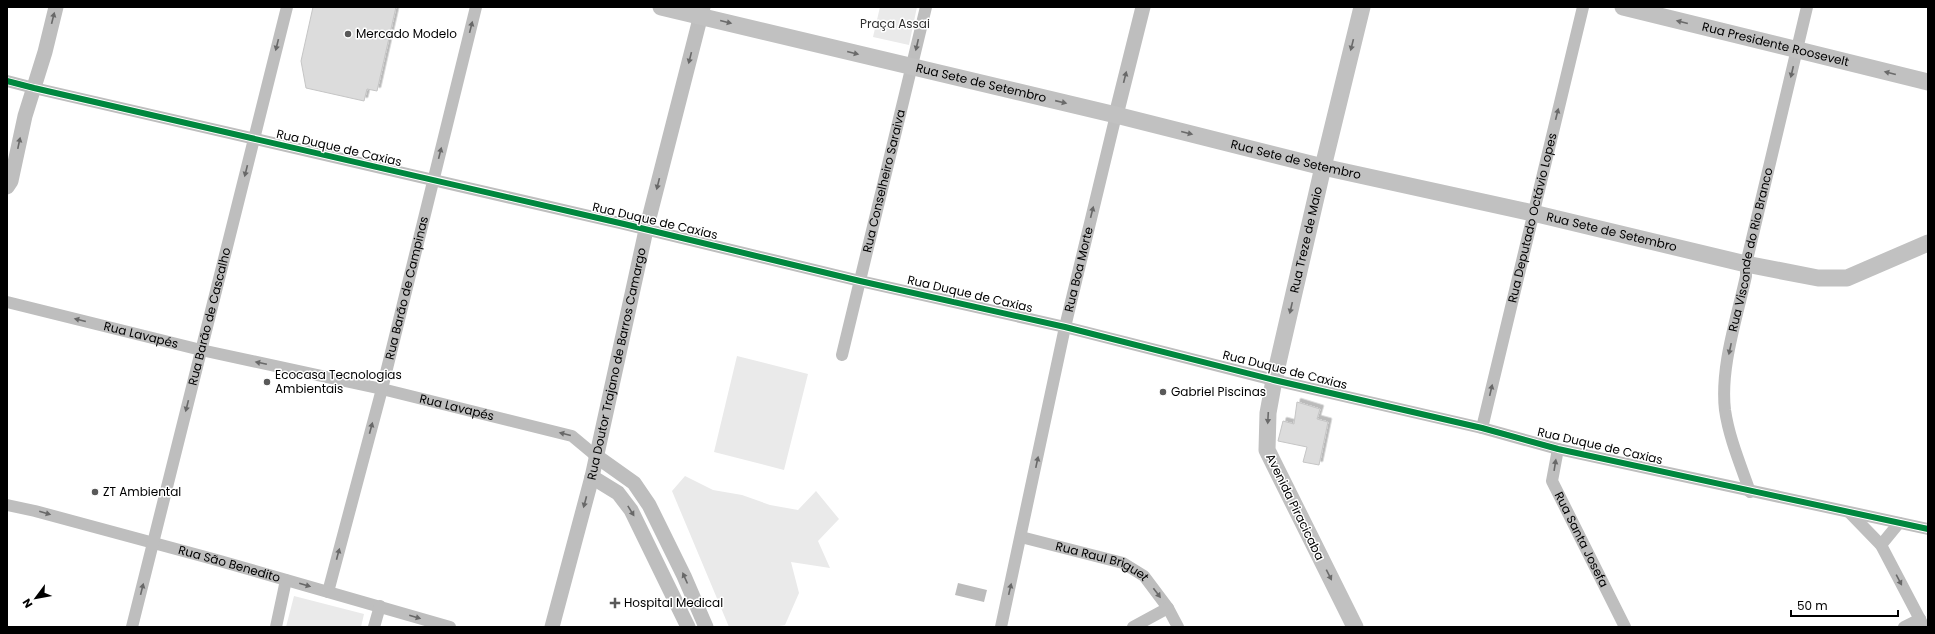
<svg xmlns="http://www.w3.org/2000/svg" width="1935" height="634" viewBox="0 0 1935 634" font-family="Poppins,sans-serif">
  <defs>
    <filter id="shadow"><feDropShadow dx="3.5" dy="-3.5" stdDeviation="0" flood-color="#0004"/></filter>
  </defs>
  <rect width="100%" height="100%" fill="#fff"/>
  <path fill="#eaeaea" d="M880,7H917L909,45L873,37Z
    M737,356L808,374L784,470L714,452Z
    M685,476L713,490L742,495L770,505L798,510L816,491L839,519L818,541L830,568L791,562L799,593L785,625L773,627H729L672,491Z
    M294,596L364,614L361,627H286Z"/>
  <path fill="#bcbcbc" d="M958,583L987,590L984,602L955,595Z"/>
  <path fill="#dcdcdc" stroke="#c5c5c5" filter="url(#shadow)" d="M313,7H396L377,91L367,89L364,101L306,88L301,61Z
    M1297,402L1320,409L1317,419L1328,422L1319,465L1303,462L1307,447L1278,441L1283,421L1294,424Z"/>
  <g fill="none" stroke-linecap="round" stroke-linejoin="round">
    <g stroke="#bebebe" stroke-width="12">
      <path d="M7,81L34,88L624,224L860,281L1065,327L1274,380L1482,428L1558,449L1928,529"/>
      <path id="s1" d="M7,302L201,350L382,389L572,436L596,456"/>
      <path id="s2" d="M842,355L926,7"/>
      <path id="s3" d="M1482,428L1583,7"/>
      <path id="s4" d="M1558,449L1552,481L1625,627"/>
      <path id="s5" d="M1750,492C1741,466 1729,438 1725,410C1720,367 1737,318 1746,276V264L1807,7"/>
      <path id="s6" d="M7,505L35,511L213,559L450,627"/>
      <path d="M1850,513L1881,545L1924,627"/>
      <path id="s7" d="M1021,537L1123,563L1144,576L1168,608L1178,627"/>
      <path d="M1881,545L1899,523"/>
      <path id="s8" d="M328,592L382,389L476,7"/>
      <path id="s9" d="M132,627L287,7"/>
      <path d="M276,627L286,580"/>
      <path d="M374,627L380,606"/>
      <path id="s10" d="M1001,627L1065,327L1116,115"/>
      <path d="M1133,627L1168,608"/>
      <path d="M1904,627L1920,619"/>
    </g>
    <g stroke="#bebebe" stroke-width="15">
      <path d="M1116,115L1143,7"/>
      <path d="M7,187L11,181L25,116L45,52L56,7"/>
      <path d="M596,456L634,483L649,505L684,576L706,627"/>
      <path d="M592,477L618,493L631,510L688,627"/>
      <path id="s11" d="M552,627L592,477L646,230L703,7"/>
    </g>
    <g stroke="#c1c1c1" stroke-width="17">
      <path id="s12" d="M661,7L1116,115L1323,167L1533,213L1746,264L1818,278H1847L1928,243"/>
      <path id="s13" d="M1623,7L1928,82"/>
      <path id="s14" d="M1355,627L1267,450L1268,413L1274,380L1323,167L1362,7"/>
    </g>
    <defs>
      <path id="cycleway" d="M7,81L34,88L624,224L860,281L1065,327L1274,380L1482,428L1558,449L1928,529"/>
    </defs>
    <use href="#cycleway" stroke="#fff" stroke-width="8"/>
    <use href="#cycleway" stroke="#00873e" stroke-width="6"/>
  </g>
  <defs><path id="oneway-solid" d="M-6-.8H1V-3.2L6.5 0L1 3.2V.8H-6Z"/></defs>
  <g fill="#686868">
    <use href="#oneway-solid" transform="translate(53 18) rotate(-76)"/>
    <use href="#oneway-solid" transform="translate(471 27) rotate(-76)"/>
    <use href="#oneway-solid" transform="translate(277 45) rotate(104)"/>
    <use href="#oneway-solid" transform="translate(917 45) rotate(103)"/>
    <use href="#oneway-solid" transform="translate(690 58) rotate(104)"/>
    <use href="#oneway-solid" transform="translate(1792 72) rotate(103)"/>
    <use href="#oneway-solid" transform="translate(1125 77) rotate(-76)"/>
    <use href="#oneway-solid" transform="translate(1557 114) rotate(-76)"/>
    <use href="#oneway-solid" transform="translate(19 143) rotate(-78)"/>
    <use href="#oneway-solid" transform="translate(440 153) rotate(-76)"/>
    <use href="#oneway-solid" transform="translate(246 171) rotate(104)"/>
    <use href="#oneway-solid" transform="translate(658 184) rotate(104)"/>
    <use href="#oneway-solid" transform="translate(1092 212) rotate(-76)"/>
    <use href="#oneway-solid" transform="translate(80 320) rotate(-166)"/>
    <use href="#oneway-solid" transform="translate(1730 349) rotate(102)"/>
    <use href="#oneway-solid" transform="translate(261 363) rotate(-168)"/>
    <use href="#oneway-solid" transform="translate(1491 390) rotate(-77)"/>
    <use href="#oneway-solid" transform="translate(187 406) rotate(104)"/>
    <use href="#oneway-solid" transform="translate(371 428) rotate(-75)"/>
    <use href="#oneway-solid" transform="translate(565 434) rotate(-166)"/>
    <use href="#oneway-solid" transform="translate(1037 462) rotate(-78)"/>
    <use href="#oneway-solid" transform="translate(1555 465) rotate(-81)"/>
    <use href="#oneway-solid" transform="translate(585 502) rotate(105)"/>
    <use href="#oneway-solid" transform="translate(631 511) rotate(58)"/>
    <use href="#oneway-solid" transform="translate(45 513) rotate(16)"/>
    <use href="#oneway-solid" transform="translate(338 554) rotate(-75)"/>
    <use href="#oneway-solid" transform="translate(685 578) rotate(-114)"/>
    <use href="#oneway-solid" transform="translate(1899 580) rotate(62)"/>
    <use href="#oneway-solid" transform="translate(305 585) rotate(16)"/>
    <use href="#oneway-solid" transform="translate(142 589) rotate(-76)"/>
    <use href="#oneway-solid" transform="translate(1010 589) rotate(-77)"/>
    <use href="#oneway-solid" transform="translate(1157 593) rotate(53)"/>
    <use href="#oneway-solid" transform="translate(415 617) rotate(16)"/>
  </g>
  <g fill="#6a6a6a">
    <use href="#oneway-solid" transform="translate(726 22) rotate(14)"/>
    <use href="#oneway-solid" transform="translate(1682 22) rotate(-166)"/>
    <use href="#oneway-solid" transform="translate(1352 45) rotate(104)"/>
    <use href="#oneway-solid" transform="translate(853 53) rotate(14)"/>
    <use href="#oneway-solid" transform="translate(1890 73) rotate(-166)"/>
    <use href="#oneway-solid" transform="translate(1061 102) rotate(13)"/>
    <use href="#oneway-solid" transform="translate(1187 133) rotate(14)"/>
    <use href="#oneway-solid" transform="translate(1291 308) rotate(103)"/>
    <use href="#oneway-solid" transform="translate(1268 418) rotate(93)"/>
    <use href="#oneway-solid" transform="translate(1329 575) rotate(63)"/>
  </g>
  <g fill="#595959" stroke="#fff" stroke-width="1.5">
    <circle cx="348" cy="34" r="4"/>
    <circle cx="267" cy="382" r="4"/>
    <circle cx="1163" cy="392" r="4"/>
    <circle cx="95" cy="492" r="4"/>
    <path d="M613 597h4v4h4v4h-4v4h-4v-4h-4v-4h4z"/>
  </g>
  <g text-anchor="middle" stroke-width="3" stroke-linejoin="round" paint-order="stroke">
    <g font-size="12" fill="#2f2f2f" stroke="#fff">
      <text x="895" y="28">Praça Assai</text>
    </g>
    <g font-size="12" fill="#000" stroke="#fff" text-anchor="start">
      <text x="356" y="38">Mercado Modelo</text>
      <text x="275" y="379">Ecocasa Tecnologias<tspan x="275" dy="14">Ambientais</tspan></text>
      <text x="1171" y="396">Gabriel Piscinas</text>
      <text x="103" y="496">ZT Ambiental</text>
      <text x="624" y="607">Hospital Medical</text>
    </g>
    <g font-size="12" fill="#000" stroke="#fff">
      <text dy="4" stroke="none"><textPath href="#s13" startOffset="157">Rua Presidente Roosevelt</textPath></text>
      <text dy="4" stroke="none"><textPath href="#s12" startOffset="329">Rua Sete de Setembro</textPath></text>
      <text transform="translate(339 148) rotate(13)" y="4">Rua Duque de Caxias</text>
      <text dy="4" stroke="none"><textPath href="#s12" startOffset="653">Rua Sete de Setembro</textPath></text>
      <text dy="4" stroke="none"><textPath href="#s2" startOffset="179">Rua Conselheiro Saraiva</textPath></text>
      <text dy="4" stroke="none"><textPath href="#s3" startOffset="216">Rua Deputado Octávio Lopes</textPath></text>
      <text transform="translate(655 221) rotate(13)" y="4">Rua Duque de Caxias</text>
      <text dy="4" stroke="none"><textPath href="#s12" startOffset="977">Rua Sete de Setembro</textPath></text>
      <text dy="4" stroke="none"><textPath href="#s14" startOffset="412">Rua Treze de Maio</textPath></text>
      <text dy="4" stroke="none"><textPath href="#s5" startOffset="249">Rua Visconde do Rio Branco</textPath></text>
      <text dy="4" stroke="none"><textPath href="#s10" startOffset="366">Rua Boa Morte</textPath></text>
      <text dy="4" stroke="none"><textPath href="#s8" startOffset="314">Rua Barão de Campinas</textPath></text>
      <text transform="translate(970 294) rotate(13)" y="4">Rua Duque de Caxias</text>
      <text dy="4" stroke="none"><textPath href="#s9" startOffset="320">Rua Barão de Cascalho</textPath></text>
      <text dy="4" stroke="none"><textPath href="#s1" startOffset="138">Rua Lavapés</textPath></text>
      <text dy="4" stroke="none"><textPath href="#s11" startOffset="271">Rua Doutor Trajano de Barros Camargo</textPath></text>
      <text transform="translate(1285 370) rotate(14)" y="4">Rua Duque de Caxias</text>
      <text dy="4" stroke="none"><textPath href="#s1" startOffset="462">Rua Lavapés</textPath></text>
      <text transform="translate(1600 446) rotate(13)" y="4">Rua Duque de Caxias</text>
      <text transform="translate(1295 507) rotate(64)" y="4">Avenida Piracicaba</text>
      <text dy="4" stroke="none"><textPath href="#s4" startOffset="98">Rua Santa Josefa</textPath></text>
      <text dy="4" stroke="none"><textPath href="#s6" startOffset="230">Rua São Benedito</textPath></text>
      <text dy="4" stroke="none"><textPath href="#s7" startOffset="85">Rua Raul Briguet</textPath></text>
    </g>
  </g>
  <rect width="1935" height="634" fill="none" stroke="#000000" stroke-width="16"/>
  <g transform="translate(36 598) rotate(238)" stroke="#ffffff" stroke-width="3" paint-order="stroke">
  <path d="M0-3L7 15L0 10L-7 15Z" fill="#000000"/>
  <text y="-6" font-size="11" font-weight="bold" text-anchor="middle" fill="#000000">N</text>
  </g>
  <path d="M1791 610v6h107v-6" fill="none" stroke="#000000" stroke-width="2"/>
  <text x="1797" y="610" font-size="12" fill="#000000" stroke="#ffffff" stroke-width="3" paint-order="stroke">50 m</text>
</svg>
